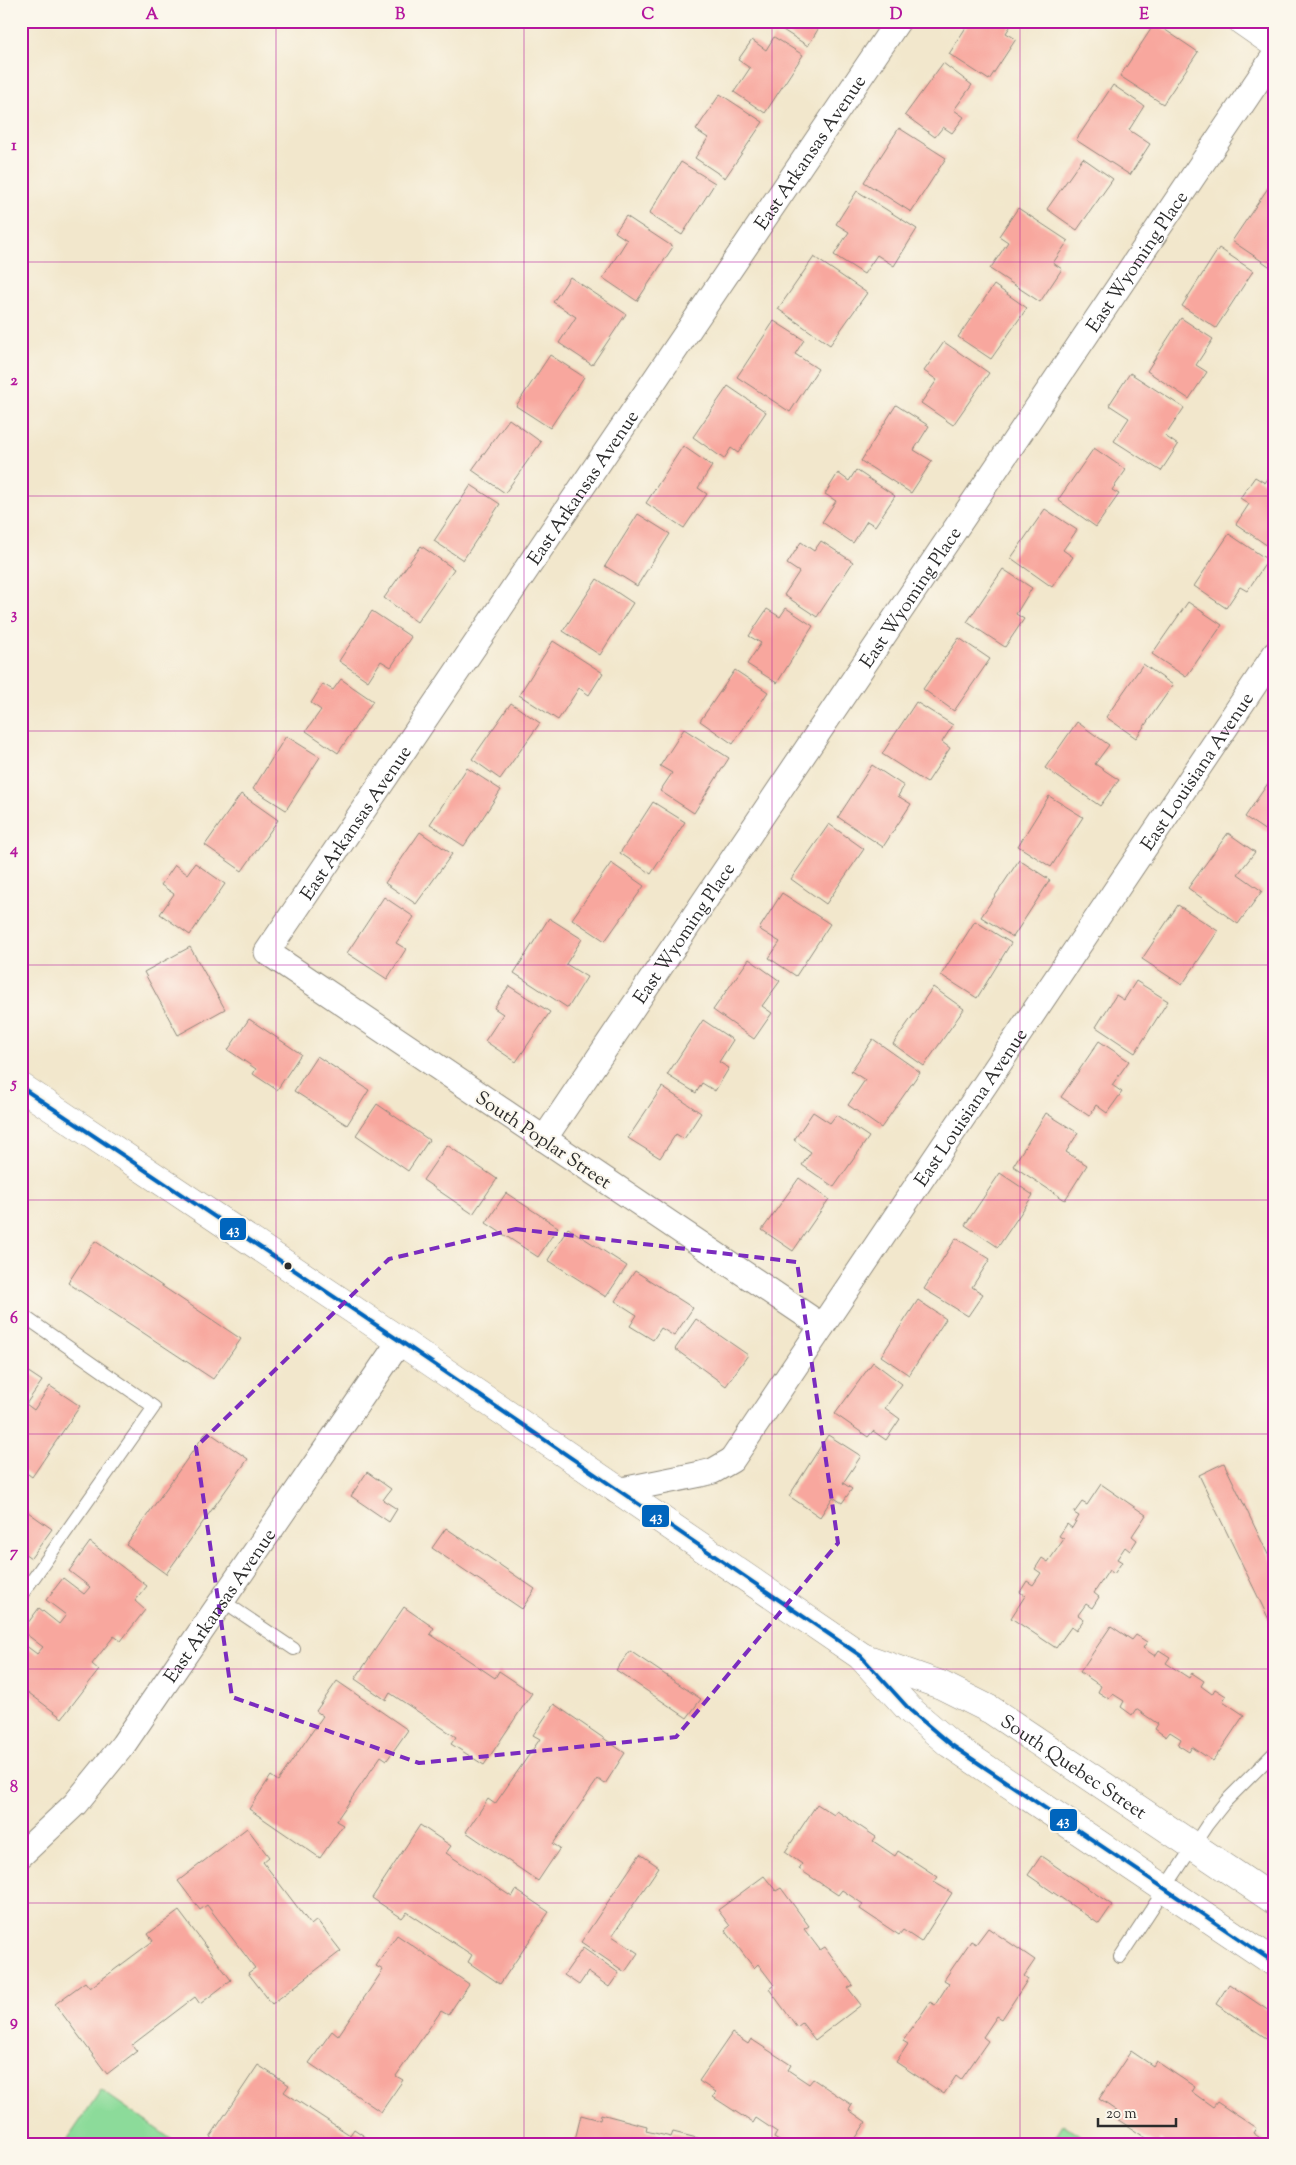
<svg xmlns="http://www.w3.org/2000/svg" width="1296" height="2165" viewBox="0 0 1296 2165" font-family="'Sorts Mill Goudy',serif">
  <rect width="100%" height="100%" fill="#fbf7ec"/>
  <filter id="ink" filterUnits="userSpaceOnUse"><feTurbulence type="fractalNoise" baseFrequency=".02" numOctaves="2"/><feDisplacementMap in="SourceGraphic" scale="10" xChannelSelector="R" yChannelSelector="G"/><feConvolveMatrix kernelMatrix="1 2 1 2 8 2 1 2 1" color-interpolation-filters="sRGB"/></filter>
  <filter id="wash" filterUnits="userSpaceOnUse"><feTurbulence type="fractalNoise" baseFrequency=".0096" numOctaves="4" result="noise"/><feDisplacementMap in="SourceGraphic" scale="20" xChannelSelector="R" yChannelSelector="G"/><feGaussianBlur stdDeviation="1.12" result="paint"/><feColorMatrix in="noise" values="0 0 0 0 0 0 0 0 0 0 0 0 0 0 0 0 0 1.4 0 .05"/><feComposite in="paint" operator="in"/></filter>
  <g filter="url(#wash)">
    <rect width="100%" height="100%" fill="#f2e7cc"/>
    <path fill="#8cdb9a" stroke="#5c8362" d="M101,2090L178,2144L65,2143Z
      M1063,2124L1093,2144H1050Z"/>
    <g id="blocks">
      <path fill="#f8a79e" d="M777,21H823L808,46L775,25Z
        M970,21H1014L1006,33L1016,39L989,80L949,54Z
        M1155,23L1198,52L1163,104L1120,76Z
        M774,37L803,55L765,113L734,92L750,68L738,60L752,40L766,50Z
        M943,63L972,85L954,110L964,117L952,133L943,127L935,137L905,115Z
        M1113,85L1144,106L1129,130L1150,144L1130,175L1076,140Z
        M720,94L763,122L725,178L695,158L708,138L696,130Z
        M899,128L946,158L911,212L864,182Z
        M1083,158L1113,179L1077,230L1047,209Z
        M681,162L715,183L682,235L649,214Z
        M1268,188L1275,193V270L1232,241Z
        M857,191L917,229L894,266L877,255L864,274L834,255L849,232L836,224Z
        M1018,208L1068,241L1053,263L1062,269L1040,302L990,269L1008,242L999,236Z
        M626,216L673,247L637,301L603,278L627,240L615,232Z
        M1219,248L1253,271L1216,328L1182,306Z
        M814,257L867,293L830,345L778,309Z
        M570,277L626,314L592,365L559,343L576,317L553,302Z
        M994,285L1027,308L991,359L958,337Z
        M1181,318L1213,339L1196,365L1207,372L1189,399L1147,371Z
        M774,321L804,340L795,354L818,369L790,412L737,377Z
        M944,342L989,373L953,425L921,403L937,380L924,371Z
        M550,355L584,377L550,428L516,406Z
        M1130,373L1184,408L1165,436L1178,445L1161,471L1114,441L1129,418L1109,405Z
        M728,386L766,412L738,453L731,448L724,459L693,437Z
        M896,405L929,426L914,450L932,461L911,493L861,461Z
        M509,419L541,442L505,493L472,470Z
        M683,446L712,466L698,488L707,494L684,528L646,503Z
        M1094,448L1126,470L1112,490L1119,494L1096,527L1058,500Z
        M856,470L895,496L875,526L867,521L853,543L822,522L836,501L825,494L838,473L849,481Z
        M1272,473L1275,475V535L1268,546L1236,524L1249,504L1240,498L1255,477L1265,483Z
        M471,485L500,504L463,560L434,541Z
        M1045,509L1077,530L1063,550L1073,557L1052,587L1011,558Z
        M638,514L670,534L637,586L605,566Z
        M1229,534L1268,560L1247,591L1240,587L1226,608L1194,586Z
        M821,541L853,562L817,617L784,595L799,572L787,564L801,542L814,551Z
        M421,546L454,569L417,622L384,598Z
        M1003,569L1032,588L1016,614L1024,619L1005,647L967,622Z
        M597,579L633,603L600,655L563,631Z
        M1188,602L1222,625L1186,677L1152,654Z
        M786,608L813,626L777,683L747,664L761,643L749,636L767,609L780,617Z
        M372,611L411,637L391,667L381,661L368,681L339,661Z
        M959,638L990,659L954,711L923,689Z
        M553,641L603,673L589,695L579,688L558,720L519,695Z
        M1143,664L1173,685L1136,738L1106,717Z
        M735,670L768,692L733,744L700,721Z
        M341,679L373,701L338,753L306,731L321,710L311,703L323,684L333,690Z
        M916,702L953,725L942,742L950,748L927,783L882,754Z
        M511,703L540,723L500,779L472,759Z
        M1077,722L1109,745L1095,764L1119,780L1100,806L1045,768Z
        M684,729L729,758L694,813L660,791L672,773L660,766Z
        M286,736L320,757L286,810L253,789Z
        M872,765L904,786L898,796L911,804L883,847L838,817Z
        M467,768L501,790L464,846L430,824Z
        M1275,773V837L1245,817Z
        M241,794L278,820L242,871L205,845Z
        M1049,796L1083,817L1051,867L1018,846Z
        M653,802L685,822L651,874L620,853Z
        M829,824L864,849L826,904L791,879Z
        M420,832L452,854L416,904L385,883Z
        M1228,833L1255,852L1238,874L1262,891L1238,924L1188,888Z
        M1019,860L1050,880L1013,937L981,917Z
        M195,863L225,884L190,935L160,914L174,894L161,885L175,865L187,874Z
        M611,863L644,886L605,941L572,919Z
        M782,893L830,924L796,976L769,958L780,942L759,929Z
        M384,897L414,917L396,943L406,949L387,979L347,953Z
        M1178,905L1218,931L1182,985L1142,959Z
        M549,918L582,939L566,964L587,977L568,1008L514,973Z
        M975,921L1011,943L977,998L941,975Z
        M190,947L225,1009L178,1035L144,972Z
        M749,959L780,981L762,1006L772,1013L754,1039L713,1010Z
        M1136,981L1168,1001L1135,1053L1096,1027L1116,995L1124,1000Z
        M509,986L550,1012L516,1062L485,1041L503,1014L494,1008Z
        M933,987L964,1009L924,1066L893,1044Z
        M249,1019L301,1054L277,1090L253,1074L256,1069L228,1050Z
        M703,1020L733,1040L719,1062L729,1068L715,1091L702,1083L696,1093L667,1075Z
        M873,1039L920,1072L881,1128L848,1105L865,1080L851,1071Z
        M1099,1041L1129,1061L1112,1085L1122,1092L1107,1113L1096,1105L1089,1116L1061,1097Z
        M317,1056L369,1090L347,1125L294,1091Z
        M662,1087L701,1113L684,1139L676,1134L660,1158L628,1138Z
        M377,1104L429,1140L408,1171L356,1135Z
        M813,1112L830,1123L836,1115L869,1137L834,1187L802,1165L811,1152L794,1140Z
        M1046,1113L1078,1133L1066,1152L1087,1165L1065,1200L1013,1166Z
        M447,1145L497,1179L473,1214L423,1180Z
        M1000,1173L1033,1195L998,1247L965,1225Z
        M799,1178L829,1199L793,1251L762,1230Z
        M506,1193L558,1227L538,1257L486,1223Z
        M568,1228L627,1266L606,1297L548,1260Z
        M956,1238L990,1259L972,1287L983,1294L968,1316L924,1289Z
        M95,1241L241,1339L213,1379L68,1283Z
        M635,1271L693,1308L674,1336L661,1328L653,1340L630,1326L637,1315L615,1301Z
        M918,1300L946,1319L909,1375L881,1356Z
        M696,1319L748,1355L726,1386L675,1349Z
        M873,1362L902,1384L885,1408L900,1419L886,1440L873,1431L868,1437L835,1414Z
        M21,1367L42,1381L26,1404L34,1410L50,1386L80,1406L32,1477L21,1469Z
        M207,1431L248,1459L166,1574L126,1545Z
        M828,1435L861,1456L843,1483L852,1489L842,1503L833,1497L820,1517L789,1496Z
        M1224,1463L1275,1569V1632L1199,1475Z
        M367,1472L391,1489L383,1500L397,1509L389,1522L351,1496Z
        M1101,1484L1146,1515L1132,1536L1137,1540L1130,1551L1125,1547L1117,1559L1122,1562L1114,1574L1109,1570L1094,1593L1099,1597L1092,1608L1086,1604L1078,1615L1084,1619L1076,1631L1071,1627L1056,1648L1011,1618L1025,1596L1020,1592L1027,1581L1033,1585L1041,1573L1035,1569L1042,1558L1048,1562L1064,1539L1059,1536L1067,1524L1072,1528L1079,1516L1074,1513L1082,1502L1087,1505Z
        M21,1507L52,1529L31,1558L21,1551Z
        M446,1528L535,1589L522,1609L432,1548Z
        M90,1542L147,1586L135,1601L145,1610L121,1641L114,1636L92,1664L99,1670L62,1718L21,1687V1642L37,1654L43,1647L22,1631L39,1608L59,1624L66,1615L46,1600L63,1578L84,1594L90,1587L69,1571Z
        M404,1607L434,1628L430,1634L495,1678L499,1671L532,1693L484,1765L451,1744L456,1737L390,1693L386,1700L355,1679Z
        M1111,1626L1132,1640L1136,1635L1147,1642L1143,1648L1155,1656L1159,1650L1170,1657L1166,1663L1189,1678L1192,1673L1204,1681L1201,1686L1212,1694L1215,1689L1226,1696L1223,1701L1244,1715L1213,1761L1192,1747L1189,1752L1178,1745L1181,1739L1170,1732L1166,1737L1155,1729L1158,1724L1136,1709L1132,1715L1121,1707L1124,1701L1113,1694L1109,1699L1098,1692L1101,1686L1080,1672Z
        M630,1651L701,1699L687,1718L616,1670Z
        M337,1681L408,1730L387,1760L381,1756L336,1821L343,1825L320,1858L249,1809L271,1776L278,1781L323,1716L316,1711Z
        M554,1704L625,1753L605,1784L598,1779L553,1844L560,1848L538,1881L466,1832L488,1799L495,1804L540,1739L533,1735Z
        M817,1804L834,1815L837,1811L876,1837L873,1841L895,1856L898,1851L938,1877L934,1882L952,1893L921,1942L903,1930L899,1935L860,1909L863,1904L842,1890L838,1895L799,1869L802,1864L785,1852Z
        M420,1825L451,1846L446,1853L512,1897L516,1890L549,1912L500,1984L468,1962L472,1955L407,1912L402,1918L372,1898Z
        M247,1828L269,1857L263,1862L311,1925L317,1920L341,1951L272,2004L248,1973L255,1968L207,1905L200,1910L178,1881Z
        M640,1854L659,1867L612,1936L638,1953L625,1972L581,1942Z
        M1041,1856L1112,1905L1099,1924L1028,1875Z
        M764,1876L776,1891L781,1888L809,1926L804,1929L820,1950L825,1947L853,1985L848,1988L861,2005L815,2040L802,2023L797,2027L769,1989L774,1985L758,1964L754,1968L725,1930L730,1926L718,1910Z
        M179,1911L231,1980L200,2004L195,1997L132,2045L137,2051L107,2074L55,2004L85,1982L90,1988L153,1941L148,1934Z
        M988,1928L1035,1960L1024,1976L1028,1979L1002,2019L997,2016L983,2037L988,2041L961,2080L956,2076L944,2094L896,2062L908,2044L903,2041L930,2002L935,2005L949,1983L944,1980L971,1941L976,1944Z
        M397,1935L469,1984L448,2015L441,2011L396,2076L403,2080L381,2112L309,2063L332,2031L338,2036L383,1970L376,1966Z
        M583,1948L619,1973L609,1987L588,1972L579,1985L564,1975Z
        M1229,1984L1275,2015V2044L1216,2004Z
        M732,2033L748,2044L751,2039L791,2065L788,2070L809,2084L813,2079L852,2105L849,2110L866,2122L852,2144H784L774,2138L777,2132L756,2118L753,2123L713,2097L716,2092L699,2081Z
        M1131,2051L1153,2066L1156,2061L1195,2087L1192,2092L1213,2107L1217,2102L1256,2128L1253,2133L1269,2144H1165L1160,2140L1158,2144H1155L1117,2119L1121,2114L1099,2099Z
        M258,2065L289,2085L284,2092L350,2135L354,2129L376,2144H220L210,2137Z
        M601,2114L647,2126L646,2131L671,2137L673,2132L721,2144H574L581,2115L600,2120Z
        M21,2126L28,2135L21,2140Z"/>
    </g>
  </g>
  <g filter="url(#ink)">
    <use href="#blocks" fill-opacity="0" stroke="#8e897c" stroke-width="1"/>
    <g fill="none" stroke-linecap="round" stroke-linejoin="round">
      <defs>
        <path id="service" d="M21,1314L154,1407L21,1596
          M223,1601L294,1649
          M1120,1957L1207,1825L1226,1801L1275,1752"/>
        <g id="minor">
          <path id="s1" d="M544,1139L1275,55"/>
          <path id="s2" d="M822,1326L267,952L898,21"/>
          <path id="s3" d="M617,1491L701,1474L713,1471L732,1460L1275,654"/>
          <path id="s4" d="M21,1855L75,1804L123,1745L400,1341"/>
        </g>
        <path id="tertiary" d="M1242,21L1275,44"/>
        <g id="secondary">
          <path d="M21,1087L400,1341L861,1656L910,1710L950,1744L1275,1963"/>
          <path id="s5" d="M862,1657L941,1685L991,1710L1275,1901"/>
        </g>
      </defs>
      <use href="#service" stroke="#8e897c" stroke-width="14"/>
      <use href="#minor" stroke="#8e897c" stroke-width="27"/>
      <use href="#tertiary" stroke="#8e897c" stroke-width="29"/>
      <use href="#secondary" stroke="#8e897c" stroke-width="29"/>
      <use href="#service" stroke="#fff" stroke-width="12"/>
      <use href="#minor" stroke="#fff" stroke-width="25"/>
      <use href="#tertiary" stroke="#fff" stroke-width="28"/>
      <use href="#secondary" stroke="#fff" stroke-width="28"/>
      <defs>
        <path id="bus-1" d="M21,1087L400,1341L861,1656L910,1710L950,1744L1275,1963"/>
      </defs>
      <use href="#bus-1" stroke="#fbf7ec" stroke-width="8"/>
      <use href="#bus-1" stroke="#0065bd" stroke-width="4"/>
    </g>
  </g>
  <path fill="none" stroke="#7b2cbf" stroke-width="4" stroke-dasharray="10 6" stroke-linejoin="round" d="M516,1229L797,1262L838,1543L676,1737L419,1763L232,1697L196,1447L389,1259Z"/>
  <path fill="none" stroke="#b5179e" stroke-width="1" stroke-opacity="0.55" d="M276,21V2144M524,21V2144M772,21V2144M1020,21V2144M21,262H1275M21,496H1275M21,731H1275M21,965H1275M21,1200H1275M21,1434H1275M21,1669H1275M21,1903H1275"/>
  <circle fill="#2b2b2b" stroke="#fbf7ec" stroke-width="2" cx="288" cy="1266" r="4.5"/>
  <g text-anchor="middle" stroke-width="4" stroke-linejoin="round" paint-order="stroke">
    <g font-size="19" fill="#2b2b2b" stroke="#fbf7ec">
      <text dy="7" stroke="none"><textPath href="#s2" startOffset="1636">East Arkansas Avenue</textPath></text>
      <text dy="7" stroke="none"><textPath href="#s1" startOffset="1059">East Wyoming Place</textPath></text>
      <text dy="7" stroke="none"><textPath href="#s2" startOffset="1231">East Arkansas Avenue</textPath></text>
      <text dy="7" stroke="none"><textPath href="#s1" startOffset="654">East Wyoming Place</textPath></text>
      <text dy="7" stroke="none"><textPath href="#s3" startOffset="951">East Louisiana Avenue</textPath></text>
      <text dy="7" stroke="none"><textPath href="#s2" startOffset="826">East Arkansas Avenue</textPath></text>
      <text dy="7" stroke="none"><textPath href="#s1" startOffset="249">East Wyoming Place</textPath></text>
      <text dy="7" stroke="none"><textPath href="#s3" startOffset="546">East Louisiana Avenue</textPath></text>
      <text transform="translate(544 1139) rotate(34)" y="7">South Poplar Street</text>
      <text dy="7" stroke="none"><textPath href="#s4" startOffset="320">East Arkansas Avenue</textPath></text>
      <text dy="7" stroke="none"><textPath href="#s5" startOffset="240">South Quebec Street</textPath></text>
    </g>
  </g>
  <g stroke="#fbf7ec" stroke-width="2">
    <rect x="219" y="1217" width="28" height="24" rx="5" fill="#0065bd"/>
    <rect x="641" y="1504" width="29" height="24" rx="5" fill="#0065bd"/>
    <rect x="1049" y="1808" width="29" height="24" rx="5" fill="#0065bd"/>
  </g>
  <g font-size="14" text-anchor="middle" font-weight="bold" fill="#fff">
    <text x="233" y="1234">43</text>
    <text x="656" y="1521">43</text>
    <text x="1063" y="1825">43</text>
  </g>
  <rect width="1296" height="2165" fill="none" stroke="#fbf7ec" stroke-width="55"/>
  <path d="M1098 2118v8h78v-8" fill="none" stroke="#2b2b2b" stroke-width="2.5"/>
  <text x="1106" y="2118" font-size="15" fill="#2b2b2b" stroke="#fbf7ec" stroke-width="4" paint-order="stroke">20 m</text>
  <rect x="28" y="28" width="1240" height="2110" fill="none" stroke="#b5179e" stroke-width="2"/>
  <g font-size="16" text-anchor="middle" font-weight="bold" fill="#b5179e">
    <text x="152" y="19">A</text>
    <text x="400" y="19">B</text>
    <text x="648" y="19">C</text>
    <text x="896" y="19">D</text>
    <text x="1144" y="19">E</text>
    <text x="14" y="150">1</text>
    <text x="14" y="385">2</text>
    <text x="14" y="619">3</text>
    <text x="14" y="854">4</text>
    <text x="14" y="1088">5</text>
    <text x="14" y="1323">6</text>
    <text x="14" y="1557">7</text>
    <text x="14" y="1792">8</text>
    <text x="14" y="2026">9</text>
  </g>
</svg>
